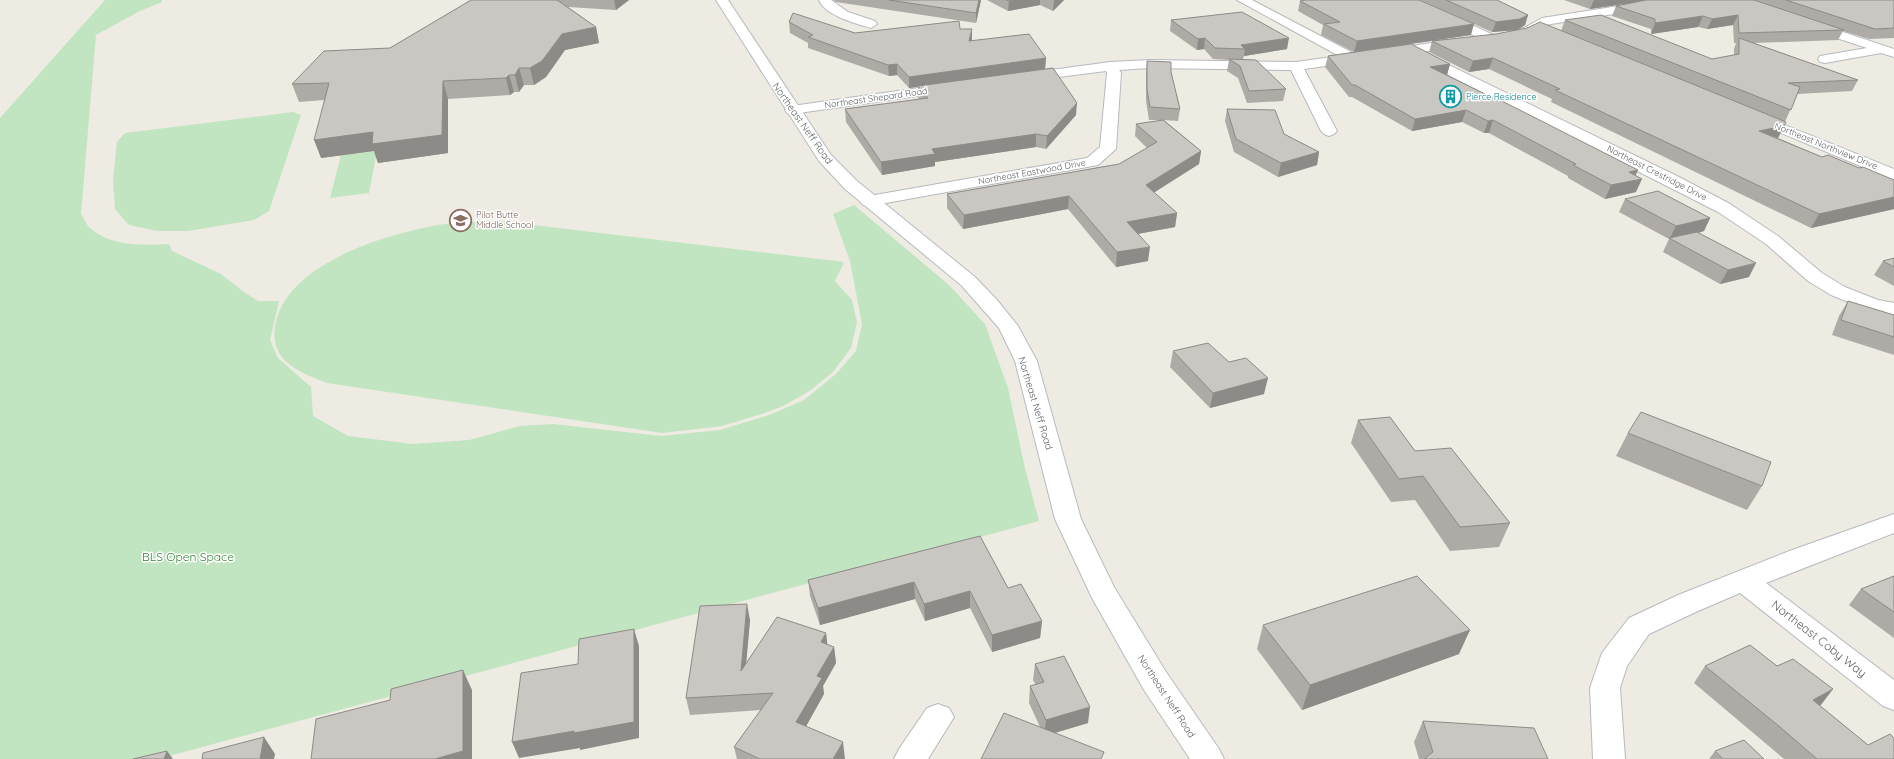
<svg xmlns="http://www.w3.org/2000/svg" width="1894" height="759" viewBox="0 0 1894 759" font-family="Quicksand,sans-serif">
  <rect width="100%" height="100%" fill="#eeebe3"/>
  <path fill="#c1e5c0" d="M105,0H162V2L138,12L96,35L81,214C84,218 86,224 89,227C110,247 142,245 169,244L172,251L221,274L244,292L258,301H279L270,340L278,358L311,387L313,416L348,436L413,444L469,440L520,426L553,424L661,436L720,430L769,415L804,400L836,374L856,351L862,324L850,261L833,214L854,205L949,285L985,324L1008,388L1024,464L1039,521L158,759H0V118Z
    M293,112L301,115L269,211L254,220L188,231H157L129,225L115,209L113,180L117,142L125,133Z
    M377,151L369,193L330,198L341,155Z
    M500,221L844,262L835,281L852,300L857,322L851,348L833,372L811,390L785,405L768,412L722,426L662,433L327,383C301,373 270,362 275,327C284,263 391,232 445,224C463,221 482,222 500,221Z"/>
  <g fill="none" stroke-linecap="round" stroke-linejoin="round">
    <defs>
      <path id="minor" d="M819,0H831L848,12L875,21L877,24L871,28C857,24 824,15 819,0Z
        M1237,0H1252L1355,54L1360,55L1362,58L1360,61L1355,62L1304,69L1337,131L1334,134L1329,136L1324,134L1321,131L1291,70L1150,68L1119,70L1121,73L1116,149L1098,165L869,206L863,205L860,201L863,197L869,196L1087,158L1100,147L1107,73L1106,71L1027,81L1022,80L1020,77L1022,74L1110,62L1150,60L1296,62L1339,56Z
        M1400,0H1416L1496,36L1498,39L1496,42H1488L1402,2Z
        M1657,0H1677L1675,2L1651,8L1545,25C1535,32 1522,41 1510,38L1508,35L1510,32L1524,28L1542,18Z
        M1813,22L1894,49V57L1881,53L1825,63L1820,62L1818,59L1820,56L1867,48L1809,29L1807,26L1809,23Z
        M1460,39L1464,40L1466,43L1464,46L1422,52L1681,178L1730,204L1778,236L1822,273L1845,287L1878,300L1894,303V315L1866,309L1831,295L1808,281L1766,244L1718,212L1417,59L1415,56L1421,52L1389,57L1384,56L1383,53L1384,50L1389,49Z
        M947,84L952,85L954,88L952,91L792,114L787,113L785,110L787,107L792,106Z
        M1755,113L1894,169V180L1750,120L1748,117L1750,114Z
        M1894,514V533L1766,583L1894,680V710L1883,706L1740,593L1698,611L1649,634L1627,666L1620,688L1625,759H1593L1590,688L1602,653L1629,618L1678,595L1792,550Z
        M938,704L949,708L954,717L928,759H894L899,749L927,708Z"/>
      <path id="secondary" d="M716,0H728L831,155L857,181L975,277L997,300L1018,326L1037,361L1081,519L1114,587L1166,672L1219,749L1224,759H1190L1144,690L1092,598L1055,519L1015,361L999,328L961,285L845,189L819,161Z"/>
    </defs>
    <use href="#minor" stroke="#b6b9be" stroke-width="2"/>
    <use href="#secondary" stroke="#b7bac0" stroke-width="2"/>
    <use href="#minor" fill="#fff" fill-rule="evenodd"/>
    <use href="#secondary" fill="#fff" fill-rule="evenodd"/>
  </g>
  <path fill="#aeaaa6" d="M471,0H629L616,10L568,7L596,27L599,43L565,50L546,77L534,85H524L519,92H514L510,95L448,99V153L378,163L374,151L321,158L324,100L299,102L292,84L390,48Z
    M833,0H981L976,23L836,2Z
    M987,0H1064L1053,11L1040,5L1008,11Z
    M1420,0H1497L1528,15L1525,25L1517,30L1492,32Z
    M1564,0H1894V38L1869,39L1843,31L1838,40L1754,43L1858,80L1852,91L1797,94L1778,138L1822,157L1859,168L1894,180V209L1811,228L1551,102L1552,99L1489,69L1469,72L1429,52L1432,41L1368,50L1450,64L1447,75L1635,175L1636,192L1605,199L1568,178V176L1489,133H1484L1462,122L1412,131L1352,97H1349L1325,67L1328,56L1354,52L1321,35L1323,25L1298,11L1300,1L1471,35L1436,40L1561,31L1565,20L1712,59L1734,55V49L1736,43H1734L1733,25L1707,29L1698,27L1651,34V29L1612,16L1616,6L1631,3L1590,9Z
    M1171,20L1287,49L1244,56L1243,59L1286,89L1283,101L1247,103L1238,78L1227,71L1229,60L1213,59L1204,49L1197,50L1170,31Z
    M789,22L855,33L960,29H972L971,41L1046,58L1045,69L1076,115L1046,149L1036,147L935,162V166L882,175L846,122L845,109L919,99L918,98V87L909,88L897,75L889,76L808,48V43L790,33Z
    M1147,61L1171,72L1180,109L1178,121L1164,120L1201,151L1199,164L1154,192L1177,213L1175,227L1138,234L1148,261L1116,267L1068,209L963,229L947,208V194L1119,164L1147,148L1135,136L1136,124L1162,120H1149L1146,101V73Z
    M1227,109L1284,134L1319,152L1317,165L1278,177L1234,152L1225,121Z
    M1625,199L1710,218L1704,231L1699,233L1749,277L1720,284L1663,252L1669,239L1619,212Z
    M1894,258V286L1874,275L1883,261Z
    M1848,301L1894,315V355L1832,335L1839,316Z
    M1173,351L1229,362L1264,394L1210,408L1170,367Z
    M1358,420L1415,451L1510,523L1499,547L1450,551L1415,500L1391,502L1351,443Z
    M1628,433L1762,486L1747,510L1616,456Z
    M980,536L1008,588L1042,621L1040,638L992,652L970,608L925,621L915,599L820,625L810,596L808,580Z
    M1894,576V638L1849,605L1861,589Z
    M750,620L746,663L826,633L827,644L834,647L836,663L823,686L824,694L806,726L845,759H737L734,747L761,710L690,715L686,698Z
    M1263,625L1459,654L1302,710L1257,649Z
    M1035,664L1088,723L1055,733L1040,727L1029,703L1030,686L1036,685L1033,680Z
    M1705,666H1777L1833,689L1820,706L1868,745L1894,759H1784L1694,683Z
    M1423,721L1548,759H1419L1414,742Z
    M1715,751L1764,759H1709Z"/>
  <path fill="#8d8b87" d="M614,0H629L616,10Z
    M979,0H981L976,23V13Z
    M1015,0H1040V5L1008,11L1009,1Z
    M1055,0H1064L1053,11L1054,1Z
    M1594,0H1651L1590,9Z
    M1528,15L1525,25L1517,30L1492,32L1496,22Z
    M1738,15L1733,25L1707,29L1712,19Z
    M1703,16L1698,27L1651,34L1655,23Z
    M1474,24L1471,35L1354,52L1357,41Z
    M596,27L599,43L565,50L546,77L534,85L530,68L562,34Z
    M972,29V40L968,52L969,41Z
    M1205,38L1204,49L1197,50L1198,39Z
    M1289,38L1287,49L1244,56L1245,49L1241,45Z
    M1046,58L1045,69L909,88V77Z
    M1493,58L1489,69L1469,72L1473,61Z
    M897,64V75L889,76L888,65Z
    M1450,64L1447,75L1430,67Z
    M519,68L524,85L519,92L515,75Z
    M509,75L514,92L510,95L506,78Z
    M443,81L448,99V153L378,163L374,151L321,158L314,140Z
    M1077,103L1076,115L1046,149L1047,136Z
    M1466,110L1462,122L1412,131L1415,119Z
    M1493,120L1489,133H1484L1488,121Z
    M1784,126L1778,138L1759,131Z
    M1036,134V147L935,162V166L882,175L881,162L932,149Z
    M1201,151L1199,164L1144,199L1146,185Z
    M1319,152L1317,165L1278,177L1281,163Z
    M1638,170L1633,181L1642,179L1636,192L1605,199L1611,185L1629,172Z
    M1069,196L1068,209L963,229L964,215Z
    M1894,197V209L1811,228L1819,214Z
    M1177,213L1175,227L1126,236L1127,222Z
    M1710,218L1704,231L1671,239L1670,238L1676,226Z
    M1150,247L1148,261L1116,267L1117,252Z
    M1756,263L1749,277L1720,284L1728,270Z
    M1268,378L1264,394L1210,408L1213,393Z
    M914,582L915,599L820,625L818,608Z
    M970,591V608L925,621L924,604Z
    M747,604L750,620L744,688L741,671Z
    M1042,621L1040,638L992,652V635Z
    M634,629L639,646V738L580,750V748L519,758L512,742Z
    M1470,630L1459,654L1302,710L1310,685Z
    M826,633L828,650L821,642Z
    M834,647L836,663L823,686L824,694L799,739L796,722L817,676Z
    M463,670L472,690V759H435Z
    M1833,689L1820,706L1813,700Z
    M1090,707L1088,723L1044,736L1046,720Z
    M264,737L275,754L274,759H260Z
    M843,742L845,759H833Z
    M167,751L173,759H164Z"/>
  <path fill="#cac6c1" stroke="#8d8b87" d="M471,0H557L596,27L562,34L542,61L530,68H519L515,75H509L506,78L443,81L442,135L372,144L373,132L314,140L329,83L292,84L324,51L390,48Z
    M889,0H979L976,13Z
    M1006,0H1015L1009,1Z
    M1306,0H1419L1474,24L1357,41L1324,24L1340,22L1300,1Z
    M1446,0H1497L1528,15L1520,19L1496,22Z
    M1646,0H1754L1844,30L1739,33L1738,15L1712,19L1703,16L1655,23V19L1616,6Z
    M1786,0H1894V28L1875,29Z
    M1242,12L1289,38L1241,45L1245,49L1215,48L1205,38L1198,39L1171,20Z
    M793,13L855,33L959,21L960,29H972L969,41L1029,34L1046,58L909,77L897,64L888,65L808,37L813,35L789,22Z
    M1601,15L1712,59L1739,54V38L1858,80L1788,83L1800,87L1791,110L1565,20Z
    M1540,22L1786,122L1784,126L1759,131L1822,157L1828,155L1859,168L1863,167L1894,180V197L1819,214L1555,90L1560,89L1493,58L1473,61L1432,41L1496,34L1527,28Z
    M1411,44L1450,64L1430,67L1497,100H1500L1638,170L1629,172L1642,179L1611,185L1573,165L1576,164L1493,120L1488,121L1466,110L1415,119L1355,85H1352L1328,56Z
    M1229,59L1256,60L1286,89L1249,91L1240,66Z
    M1147,61L1171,62V72L1180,109L1150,107L1147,89Z
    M1053,68L1077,103L1047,136L1036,134L932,149L935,154L881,162L845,109L928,98L918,86Z
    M1227,109L1275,110L1284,134L1319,152L1281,163L1236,139Z
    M1163,120L1201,151L1146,185L1177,213L1127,222L1150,247L1117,252L1069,196L964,215L947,194L1119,164L1157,142L1136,124Z
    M1658,191L1710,218L1676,226L1625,199Z
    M1697,232L1756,263L1728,270L1669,238Z
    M1894,258V267L1883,261Z
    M1848,301L1894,315V337L1841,320Z
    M1208,343L1229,362L1246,358L1268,378L1213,393L1173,351Z
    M1641,412L1771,462L1762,486L1628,433Z
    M1390,417L1415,451L1451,448L1510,523L1460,527L1423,476L1399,479L1358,420Z
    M980,536L1008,588L1021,584L1042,621L992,635L970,591L924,604L914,582L818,608L808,580Z
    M1417,576L1470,630L1310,685L1263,625Z
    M1894,576V612L1861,589Z
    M747,604L741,671L777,617L826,633L821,642L834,647L817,676L822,678L796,722L843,742L833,759H760L734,747L773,693L686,698L700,606Z
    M634,629V722L574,733V731L512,742L521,673L578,664L579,639Z
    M1750,645L1777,666L1793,659L1833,689L1813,700L1868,745L1890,734L1894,738V759H1817L1780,727L1705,666Z
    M1064,656L1090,707L1046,720L1030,686L1044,682L1035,664Z
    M463,670V751L435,759H311L316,719L390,700L391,689Z
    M1004,713L1104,752L1101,759H981Z
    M1423,721L1534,728L1548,759H1424L1433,752Z
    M264,737L260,759H202L203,753Z
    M1744,740L1764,759H1723L1715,751Z
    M167,751L164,759H133Z"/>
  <defs>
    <symbol id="building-ring" viewBox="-11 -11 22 22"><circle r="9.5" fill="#fff" stroke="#0f9aa8" stroke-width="1.5"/><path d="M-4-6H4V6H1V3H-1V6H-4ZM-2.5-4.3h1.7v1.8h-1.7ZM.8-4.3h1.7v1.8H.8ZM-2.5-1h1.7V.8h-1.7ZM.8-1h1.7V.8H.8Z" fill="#0f9aa8"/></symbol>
    <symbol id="school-ring" viewBox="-11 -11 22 22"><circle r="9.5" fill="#fff" stroke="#8d6e63" stroke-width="1.5"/><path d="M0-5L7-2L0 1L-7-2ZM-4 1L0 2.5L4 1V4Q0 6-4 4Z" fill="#8d6e63"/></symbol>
  </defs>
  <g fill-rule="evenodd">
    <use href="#building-ring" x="1438" y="84" width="25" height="25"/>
    <use href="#school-ring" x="448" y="208" width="25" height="25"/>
  </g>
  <g text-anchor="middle" stroke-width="3" stroke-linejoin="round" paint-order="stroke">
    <g font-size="9" fill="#0d838f" stroke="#fff" text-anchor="start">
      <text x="1466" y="100">Pierce Residence</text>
    </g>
    <g font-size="9" fill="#5c6064" stroke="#fff">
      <text transform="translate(876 98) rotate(-8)" y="3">Northeast Shepard Road</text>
      <text transform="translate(1826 146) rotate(22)" y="3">Northeast Northview Drive</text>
      <text transform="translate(1032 172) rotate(-10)" y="3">Northeast Eastwood Drive</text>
      <text transform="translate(1657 173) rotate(27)" y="3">Northeast Crestridge Drive</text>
    </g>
    <g font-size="9" fill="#785e54" stroke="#fff" text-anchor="start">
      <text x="476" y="218">Pilot Butte<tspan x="476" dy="10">Middle School</tspan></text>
    </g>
    <g font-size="10" fill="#5c6064" stroke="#fff">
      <text transform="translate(803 123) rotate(55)" y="4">Northeast Neff Road</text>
      <text transform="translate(1036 403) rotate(73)" y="4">Northeast Neff Road</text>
      <text transform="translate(1167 696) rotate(57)" y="4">Northeast Neff Road</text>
    </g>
    <g font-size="12" fill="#358236" stroke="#fff">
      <text x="188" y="561">BLS Open Space</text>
    </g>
    <g font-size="12" fill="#5c6064" stroke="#fff">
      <text transform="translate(1819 639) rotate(38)" y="4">Northeast Coby Way</text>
    </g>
  </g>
</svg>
